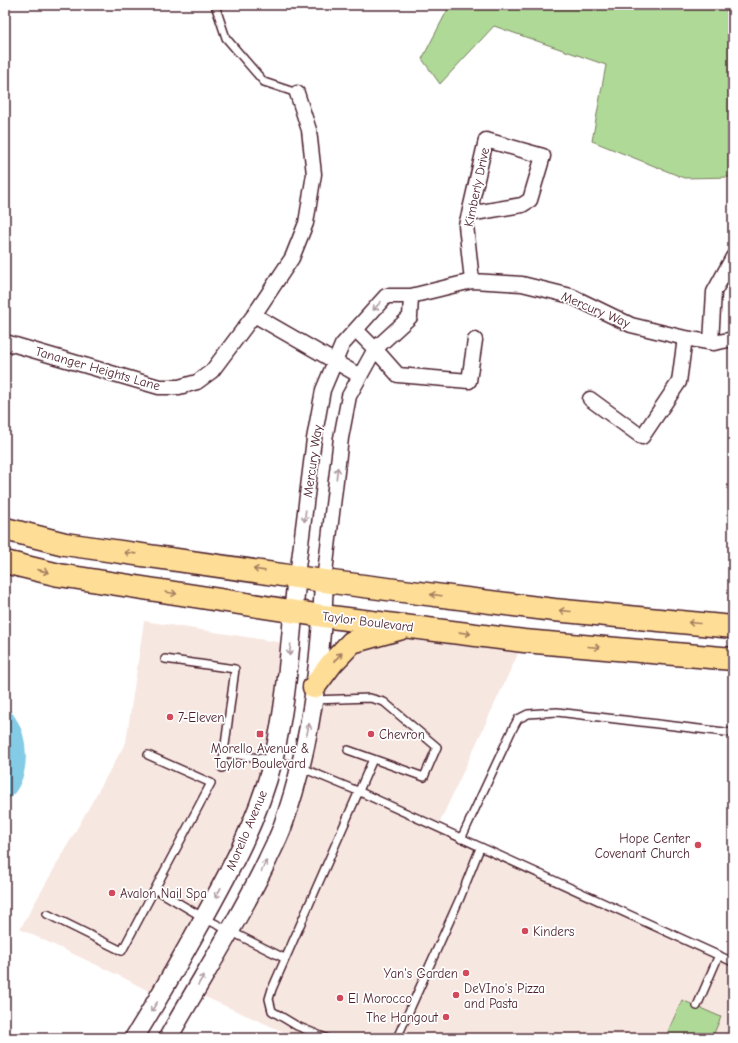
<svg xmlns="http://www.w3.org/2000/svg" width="738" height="1043" viewBox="0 0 738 1043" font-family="'Comic Neue',sans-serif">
  <rect width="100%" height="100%" fill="#fff"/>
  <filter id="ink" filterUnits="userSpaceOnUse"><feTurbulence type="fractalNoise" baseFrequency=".025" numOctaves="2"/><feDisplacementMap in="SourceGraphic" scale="8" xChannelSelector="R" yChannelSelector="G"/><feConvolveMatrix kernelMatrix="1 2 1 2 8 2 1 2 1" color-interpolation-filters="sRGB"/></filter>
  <g filter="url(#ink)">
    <path fill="#f7e7e1" d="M144,621L291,644L273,760L160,997L120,976L20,929L126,742Z
      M412,626L524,641L437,828L733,962V1038H297L194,992L258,880L332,663Z"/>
    <path fill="#aed997" stroke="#7c7c61" d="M450,5H733V177L684,178L592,141L606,65L494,26L440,84L422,59Z
      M682,1000L721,1017L712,1038H665Z"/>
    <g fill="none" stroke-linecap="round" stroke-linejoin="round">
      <path stroke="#84cce5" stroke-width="20" d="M5,720C19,739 20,771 5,789"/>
      <defs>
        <path id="service" d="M215,5L226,38L264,82L297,93
          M165,659L235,669L222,768
          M313,700L370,698L384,702L437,747L424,777L348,750
          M225,753L273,760L300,767L360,792L733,962
          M461,839L511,732L518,719L528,714L557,712L733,733
          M155,889L204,918L284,958
          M47,914L122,951L211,783L148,755
          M697,1006L719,955
          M326,1038L297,1026L272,1011L269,999L272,989L373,759
          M397,1038L460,898L480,848"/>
        <path id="minor" d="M469,214L522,205L530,200L543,156L486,140L469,214L466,225L472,281
          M254,315L360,376
          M356,330L375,349L398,375L469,381L475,340
          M5,342L159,387H179L197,382L212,371L254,315L292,258L306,223L314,174L309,130L297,93
          M711,342L714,292L733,257
          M590,399L642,437L679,382L685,338
          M297,576L314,439L323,390L342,345L386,296H411L472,281L522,284L571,296L631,325L685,338L714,343L733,339
          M324,581L341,438L349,396L375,349L410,317L411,296"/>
        <path id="tertiary" d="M134,1038C158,1000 179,962 201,923C230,871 259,818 273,760C288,700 290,638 297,576
          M168,1038C201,979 238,922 267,861C272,850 278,839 282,828C310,751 321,662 324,581"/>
        <path id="primary" d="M5,529L65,544L324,581L554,610L733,627
          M5,562L59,575L323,616L524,641L733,659
          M314,687L332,663L352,642L399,629"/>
      </defs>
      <use href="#service" stroke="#4a1f2b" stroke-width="10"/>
      <use href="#minor" stroke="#4a1f2b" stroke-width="17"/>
      <use href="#tertiary" stroke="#4a1f2b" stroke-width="21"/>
      <use href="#primary" stroke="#4a1f2b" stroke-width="25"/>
      <use href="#service" stroke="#fff" stroke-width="7"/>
      <use href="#minor" stroke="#fff" stroke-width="14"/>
      <use href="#tertiary" stroke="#fff" stroke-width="18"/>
      <use href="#primary" stroke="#fede96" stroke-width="22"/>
    </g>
    <defs><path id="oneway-shaft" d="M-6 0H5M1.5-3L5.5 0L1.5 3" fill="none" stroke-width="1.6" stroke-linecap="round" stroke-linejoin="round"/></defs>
    <g stroke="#ae9aa0">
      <use href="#oneway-shaft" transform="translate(377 306) rotate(132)"/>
      <use href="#oneway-shaft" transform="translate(337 473) rotate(-83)"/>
      <use href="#oneway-shaft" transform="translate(305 516) rotate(97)"/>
      <use href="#oneway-shaft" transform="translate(290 650) rotate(97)"/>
      <use href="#oneway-shaft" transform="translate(308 729) rotate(-79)"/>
      <use href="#oneway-shaft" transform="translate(264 866) rotate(-65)"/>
      <use href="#oneway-shaft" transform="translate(218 893) rotate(119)"/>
      <use href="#oneway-shaft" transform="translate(201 980) rotate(-59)"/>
      <use href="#oneway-shaft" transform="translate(154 1007) rotate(123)"/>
    </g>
    <g stroke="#a47e60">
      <use href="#oneway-shaft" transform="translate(130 553) rotate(-172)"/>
      <use href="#oneway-shaft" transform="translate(259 570) rotate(-172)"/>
      <use href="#oneway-shaft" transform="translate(43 571) rotate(13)"/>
      <use href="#oneway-shaft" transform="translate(171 593) rotate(9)"/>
      <use href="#oneway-shaft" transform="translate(436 595) rotate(-173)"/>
      <use href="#oneway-shaft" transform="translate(565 611) rotate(-175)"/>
      <use href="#oneway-shaft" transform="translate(694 623) rotate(-175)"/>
      <use href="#oneway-shaft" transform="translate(465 633) rotate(8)"/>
      <use href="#oneway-shaft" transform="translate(594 647) rotate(5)"/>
      <use href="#oneway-shaft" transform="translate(338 657) rotate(-47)"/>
    </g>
  </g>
  <g fill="#d1495b" stroke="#fff" stroke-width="1.5">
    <circle cx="170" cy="717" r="4"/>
    <rect x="256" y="730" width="8" height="8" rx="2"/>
    <circle cx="371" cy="734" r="4"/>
    <circle cx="698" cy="845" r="4"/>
    <circle cx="112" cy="893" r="4"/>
    <circle cx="525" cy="931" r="4"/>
    <circle cx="466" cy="973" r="4"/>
    <circle cx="456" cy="995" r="4"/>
    <circle cx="340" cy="998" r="4"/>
    <circle cx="446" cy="1017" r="4"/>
  </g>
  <g text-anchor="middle" stroke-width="3.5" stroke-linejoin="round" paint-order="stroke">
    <g font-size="13" fill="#4a1f2b" stroke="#fff">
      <text transform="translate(476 187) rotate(-78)" y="5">Kimberly Drive</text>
      <text transform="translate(596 309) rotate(23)" y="5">Mercury Way</text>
      <text transform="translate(98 368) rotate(16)" y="5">Tananger Heights Lane</text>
      <text transform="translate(312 461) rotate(-82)" y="5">Mercury Way</text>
      <text transform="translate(368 621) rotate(7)" y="5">Taylor Boulevard</text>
      <text transform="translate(246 830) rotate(-67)" y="5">Morello Avenue</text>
    </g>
    <g font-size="13" fill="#4a1f2b" stroke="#fff" text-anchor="start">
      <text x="178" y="722">7-Eleven</text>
      <text x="379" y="739">Chevron</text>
      <text x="260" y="753" text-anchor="middle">Morello Avenue &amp;<tspan x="260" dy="15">Taylor Boulevard</tspan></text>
      <text x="690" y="843" text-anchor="end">Hope Center<tspan x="690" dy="15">Covenant Church</tspan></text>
      <text x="120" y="898">Avalon Nail Spa</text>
      <text x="533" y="936">Kinders</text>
      <text x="458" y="978" text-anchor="end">Yan's Garden</text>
      <text x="464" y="993">DeVIno's Pizza<tspan x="464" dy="15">and Pasta</tspan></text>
      <text x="348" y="1003">El Morocco</text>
      <text x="438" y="1022" text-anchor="end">The Hangout</text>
    </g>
  </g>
  <rect width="738" height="1043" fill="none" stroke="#fff" stroke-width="20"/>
  <rect x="10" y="10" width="718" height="1023" fill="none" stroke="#4a1f2b" stroke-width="1.5" filter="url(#ink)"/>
</svg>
